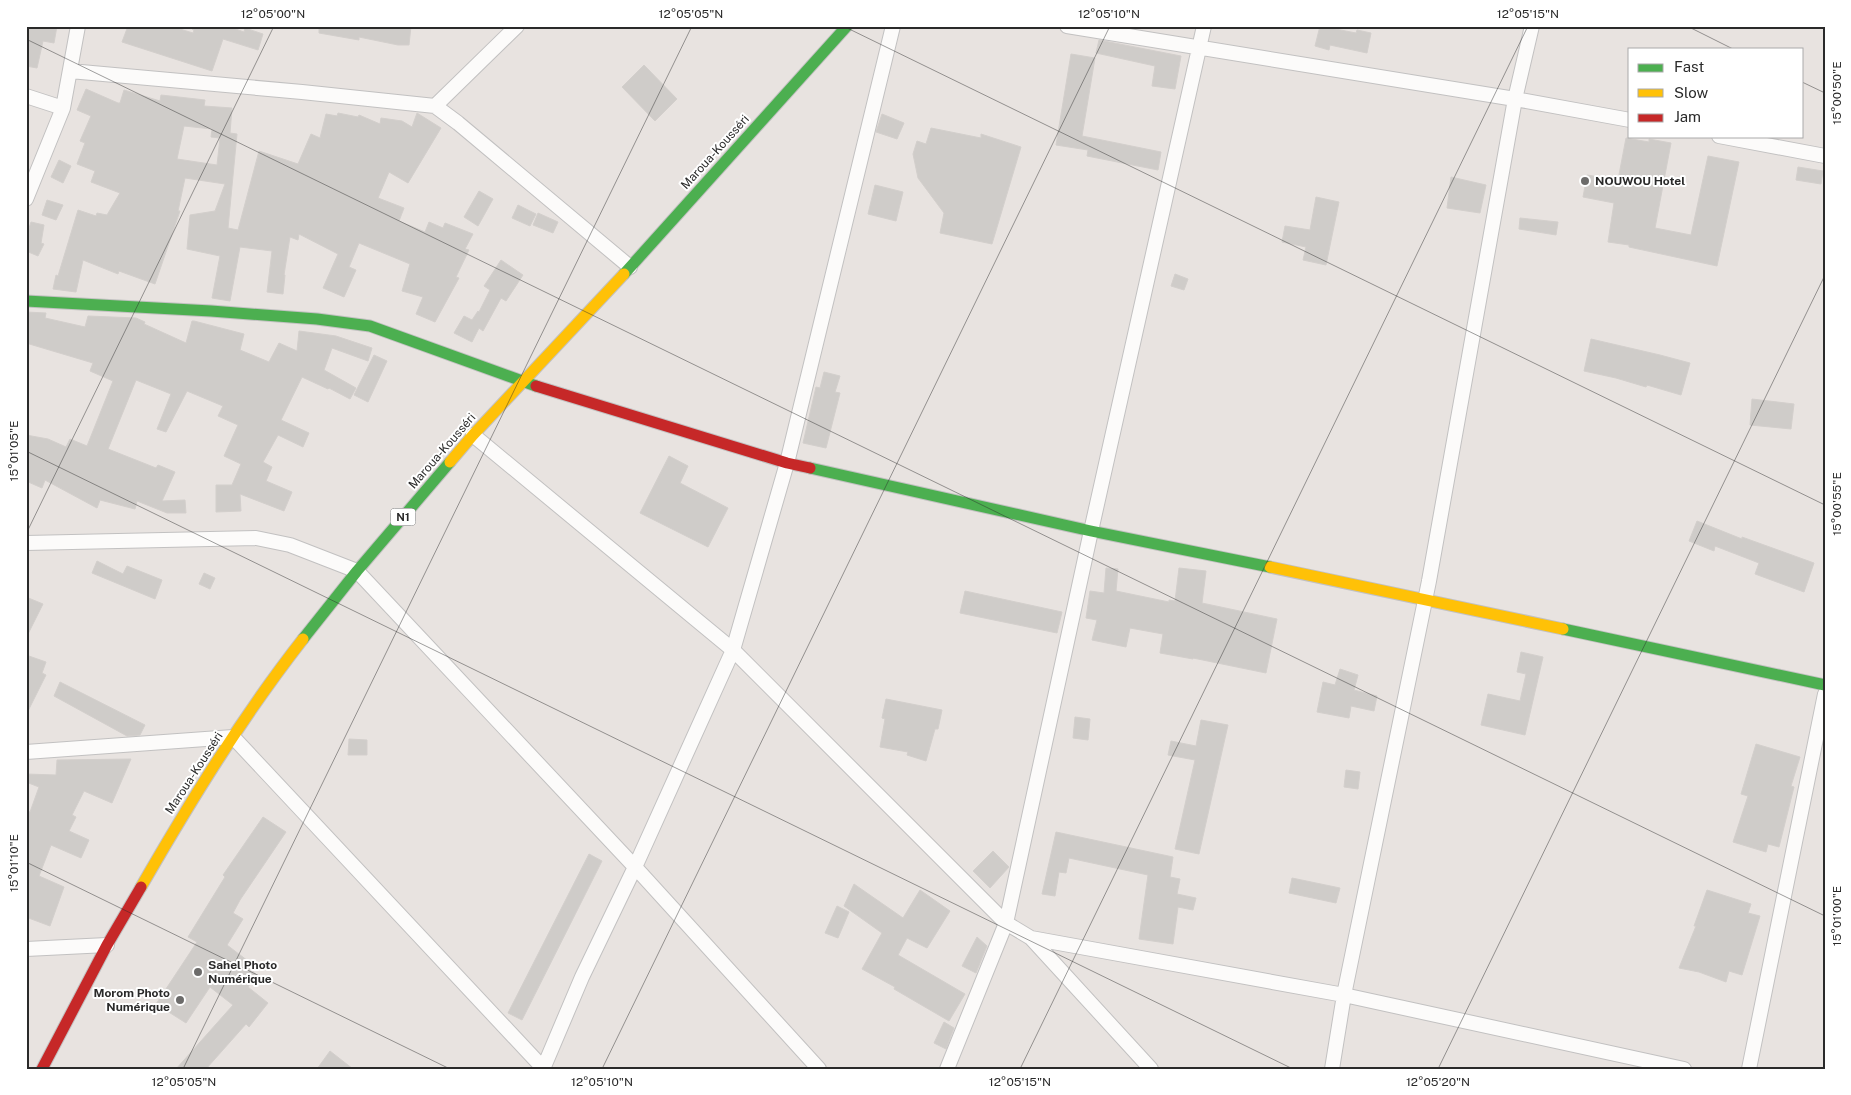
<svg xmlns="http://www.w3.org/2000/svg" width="1851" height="1095" viewBox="0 0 1851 1095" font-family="'Public Sans',sans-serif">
  <rect width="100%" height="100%" fill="#e8e3e0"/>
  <path fill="#cfccc9" stroke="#d3cfcc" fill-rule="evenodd" d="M27,26H57L54,43L43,41L37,68L26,66Z
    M128,26H170L193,33L194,30L192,29V26H227L244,32L245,28L263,34L258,50L223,39L212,71L122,42Z
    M319,26H411L409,45H398L359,37V40L319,33Z
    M1320,26L1356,33L1357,30L1371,33L1367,53L1330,45L1329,50L1315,46Z
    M1099,40L1181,56L1175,89L1152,86L1155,66L1096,53Z
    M1071,54L1095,58L1082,136L1161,152L1158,170L1087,156L1088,150L1056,145Z
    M644,65L677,99L655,121L622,87Z
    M86,89L118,103H120L124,90L160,101L161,95L205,100L204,106L232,108L230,133L237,134L228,228L238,230L259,151L298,164L311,134L320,138L326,114L337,116L338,113L358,117L359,115L380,124L381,118L402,121L412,127L417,113L441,128L408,183L389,172L378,198L404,208L399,221L425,232L429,222L443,228L445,223L473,234L465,249L469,250L456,277L459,278L435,322L416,314L423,297L402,291L410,264L359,243L349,267L356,270L344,297L323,288L338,254L299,234L298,240L290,237L284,275H285L283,294L267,292L272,251L240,247L230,301L212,298L220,256L187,249L190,215L215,211L225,184L185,178L178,211H180L155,284L119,271L118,274L83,260L76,292L53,289L56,275L58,276L78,210L96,216L97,213L107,215L120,193L91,182L95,171L77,164L85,143L80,141L91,116L77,110ZM184,126L212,129L211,137L220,138L217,165L177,159Z
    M882,114L904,123L897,139L876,132Z
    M931,128L981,138V134L1021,147L992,244L940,233L944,213L918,178L913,154L917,141L926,144Z
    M1626,138L1649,142V139L1671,143L1655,228L1691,235L1708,156L1739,162L1717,266L1629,247V245L1608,242L1614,203L1583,197L1587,175L1618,180Z
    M59,160L71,166L63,183L51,177Z
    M1798,167L1823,171L1821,184L1796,180Z
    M1451,177L1486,185L1480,213L1447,208Z
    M875,185L903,192L896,221L868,214Z
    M479,191L493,199L478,226L464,217Z
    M1316,197L1339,202L1326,265L1303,260L1306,247L1282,242L1285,226L1310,230Z
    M47,200L63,205L56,220L42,215Z
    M518,205L536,214L530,226L512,218Z
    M538,213L558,222L553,233L533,225Z
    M1520,218L1558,222L1556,235L1519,229Z
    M31,222L44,225L41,243L44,244L38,256L26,251V238Z
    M501,260L523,275L506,301L501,298L483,331L479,328L472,342L454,333L464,316L472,320L478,311L479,312L490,290L484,286Z
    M1175,274L1188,279L1184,290L1171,286Z
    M26,312L46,313L45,318L85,327L88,316L136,318L145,322L144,324L186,343L192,321H194L244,334L240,350L269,362L279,343L297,351L299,331L336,336L372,348L368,361L332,348L324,370L356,388L350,399L329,388L328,389L302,377L281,420L309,433L303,447L278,435L263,462L272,467L266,481L292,492L284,511L240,494L241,511L216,512V485H232L241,464L224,456L238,425L218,416L223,406L187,391L166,432L157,429L171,394L136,380L108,449L156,468L158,465L175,472L162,501L185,500L186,513H167L137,501L135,509L100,500L97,508L45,480L42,488L26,481V435L48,439L66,447L70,439L87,446L113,381L90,371L93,363L26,343Z
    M1591,339L1660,355L1690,363L1681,395L1647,385L1646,387L1616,378L1584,371Z
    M374,355L387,361L368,402L354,395Z
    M824,372L840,376L835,392L840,393L826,448L803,443L816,387L820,388Z
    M1752,399L1794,404L1791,429L1750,425Z
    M669,456L688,466L680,483L728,508L708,547L640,513Z
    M1697,521L1742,539V537L1814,563L1804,592L1755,574L1759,563L1715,546L1714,551L1689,541Z
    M97,561L123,574L127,566L162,580L155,599L92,573Z
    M1106,568L1118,569L1116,591L1169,602V600L1175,601L1179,568L1206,571L1202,603L1277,619L1266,673L1193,658V659L1160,653L1163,634L1130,628L1126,647L1092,640L1097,620L1086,618L1090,591L1104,593Z
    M204,573L215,578L210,589L199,584Z
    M965,591L1062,612L1057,633L960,613Z
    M26,597L43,604L26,638Z
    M1521,652L1543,657L1525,735L1481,725L1488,694L1520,701L1526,674L1517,672Z
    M26,655L46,662L42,673L46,675L26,715Z
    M1340,669L1358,675L1354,690L1377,696L1374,711L1351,706L1349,718L1317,712L1323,682L1335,685Z
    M60,682L145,725L140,735L127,736L54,696Z
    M886,699L942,710L938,729H935L926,761L907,755L908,752L880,747L885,719L882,718Z
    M1075,717L1090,719L1088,740L1073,738Z
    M1201,720L1228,725L1199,854L1175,849L1195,760L1168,755L1171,741L1196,746Z
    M349,739L367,740V755H348Z
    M1756,744L1800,757L1791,786L1794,787L1779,847L1768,844L1766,852L1733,842L1748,796L1741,794Z
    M131,759L112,803L84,791L72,815L76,817L69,831L89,840L81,858L51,845L39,876L64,887L50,926L26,917V811L30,812L39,787L26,782V774L56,775L57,760Z
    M1346,770L1360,772L1358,789L1344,787Z
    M263,817L286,832L240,900L233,913L243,919L227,945L248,961L245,965L256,974L248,987L268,1003L249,1027L246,1024L206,1069H176L233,1005L210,987L186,1023L156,1004L197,942L188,937L225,877L223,875Z
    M1056,832L1173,857L1170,877L1180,879L1177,894L1196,898L1193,910L1178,907L1173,944L1139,939L1148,875L1069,858L1066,873L1059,872L1055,896L1042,894Z
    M993,851L1009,867L990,888L973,871Z
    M589,854L602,861L522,1020L508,1013Z
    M1292,878L1340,888L1336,903L1289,893Z
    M854,884L903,918L920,890L950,911L927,948L907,938L898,955L965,994L949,1021L894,989L895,987L862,969L882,933L844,906Z
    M1707,890L1751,904L1748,913L1760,916L1742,975L1729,971L1726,982L1699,972L1679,968L1696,926H1694Z
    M837,906L849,912L838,938L825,933Z
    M977,937L987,946L976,973L962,966Z
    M944,1022L954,1028L946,1049L934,1043Z
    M330,1051L353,1069H317Z"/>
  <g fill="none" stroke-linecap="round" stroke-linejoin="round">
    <defs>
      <path id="street" d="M1067,26L1515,99L1630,120
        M70,71L302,92L435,106L458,123L630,267
        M26,96L63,108
        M435,106L517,26
        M1719,136L1825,156
        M26,199L63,108L78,26
        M473,435L733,650L1006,923L1031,938L1344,995L1684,1069
        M26,543L256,538L290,545L357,571L635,867L819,1069
        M26,752L233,737L544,1069
        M1031,938L1151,1069
        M26,949L107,945
        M543,1069L582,977L635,867L733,650L787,463L893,26
        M947,1069L1006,923L1091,531L1204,26
        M1332,1069L1344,995L1429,581L1515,99L1532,26
        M1749,1069L1825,694"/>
      <path id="fast" d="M624,274L847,26
        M26,301L211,311L317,319L370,326L536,386
        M810,468L1091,531L1270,567
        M1563,629L1825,685
        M303,639L357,571L450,462"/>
      <path id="slow" d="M450,462L473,435L624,274
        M1270,567L1563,629
        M141,887C190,802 242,717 303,639"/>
      <path id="jam" d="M536,386L787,463L810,468
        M42,1069L107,945L141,887"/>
    </defs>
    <use href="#street" stroke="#c2c1c1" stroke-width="16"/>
    <use href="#fast" stroke="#c2c1c1" stroke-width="13"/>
    <use href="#slow" stroke="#c2c1c1" stroke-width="13"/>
    <use href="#jam" stroke="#c2c1c1" stroke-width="13"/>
    <use href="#street" stroke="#fcfbfa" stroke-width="14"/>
    <use href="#fast" stroke="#4caf50" stroke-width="11"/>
    <use href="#slow" stroke="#ffc107" stroke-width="11"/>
    <use href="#jam" stroke="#c62828" stroke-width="11"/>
  </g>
  <path fill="none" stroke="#2a2a2a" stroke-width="1" stroke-opacity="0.45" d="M843,26L1825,505M1687,26L1733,49M26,39L1825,916M1802,82L1825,93M26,451L1293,1069M26,534L274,26M26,862L450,1069M183,1069L692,26M602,1069L1110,26M1020,1069L1528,26M1438,1069L1825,275"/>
  <g fill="#6c6b6a" stroke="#fff" stroke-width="2">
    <circle cx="1585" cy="181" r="5"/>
    <circle cx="198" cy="972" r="5"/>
    <circle cx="180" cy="1000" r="5"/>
  </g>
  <g text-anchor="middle" stroke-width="4" stroke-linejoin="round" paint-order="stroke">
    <rect fill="#fff" stroke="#6a6a6a" stroke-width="1" x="390.5" y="508.5" width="25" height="17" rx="4"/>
    <g font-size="11" font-weight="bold" fill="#2a2a2a">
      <text x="403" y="521">N1</text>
    </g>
    <g font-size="12" fill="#2a2a2a" stroke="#fff">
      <text transform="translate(715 152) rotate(-48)" y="4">Maroua-Kousséri</text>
      <text transform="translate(442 451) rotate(-49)" y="4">Maroua-Kousséri</text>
      <text transform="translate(194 773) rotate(-57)" y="4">Maroua-Kousséri</text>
    </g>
    <g font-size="12" font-weight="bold" fill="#2a2a2a" stroke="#fff" text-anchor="start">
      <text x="1595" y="185">NOUWOU Hotel</text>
      <text x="208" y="969">Sahel Photo<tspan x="208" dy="14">Numérique</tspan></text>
      <text x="170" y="997" text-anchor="end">Morom Photo<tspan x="170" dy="14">Numérique</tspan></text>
    </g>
  </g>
  <rect width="1851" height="1095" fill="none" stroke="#ffffff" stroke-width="55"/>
  <rect x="1628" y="48" width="175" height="90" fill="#ffffff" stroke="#aaaaaa"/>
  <rect x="1638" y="64" width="25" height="8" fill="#4caf50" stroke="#aaaaaa"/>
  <text x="1674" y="72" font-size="15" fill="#2a2a2a">Fast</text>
  <rect x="1638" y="89" width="25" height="8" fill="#ffc107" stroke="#aaaaaa"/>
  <text x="1674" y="98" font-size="15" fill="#2a2a2a">Slow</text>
  <rect x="1638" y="114" width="25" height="8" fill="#c62828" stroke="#aaaaaa"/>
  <text x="1674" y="122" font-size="15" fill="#2a2a2a">Jam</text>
  <rect x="28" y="28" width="1796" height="1040" fill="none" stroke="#2a2a2a" stroke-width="2"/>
  <g font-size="12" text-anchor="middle" fill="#2a2a2a">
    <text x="273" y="18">12°05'00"N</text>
    <text x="691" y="18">12°05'05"N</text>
    <text x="1109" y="18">12°05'10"N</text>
    <text x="1528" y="18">12°05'15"N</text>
    <text transform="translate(1837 93) rotate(-90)" y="4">15°00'50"E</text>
    <text transform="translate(14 451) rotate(-90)" y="4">15°01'05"E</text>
    <text transform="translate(1837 504) rotate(-90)" y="4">15°00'55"E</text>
    <text transform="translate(14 863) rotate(-90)" y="4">15°01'10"E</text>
    <text transform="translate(1837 916) rotate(-90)" y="4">15°01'00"E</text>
    <text x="184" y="1086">12°05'05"N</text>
    <text x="602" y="1086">12°05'10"N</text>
    <text x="1020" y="1086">12°05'15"N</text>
    <text x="1438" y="1086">12°05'20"N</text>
  </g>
</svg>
